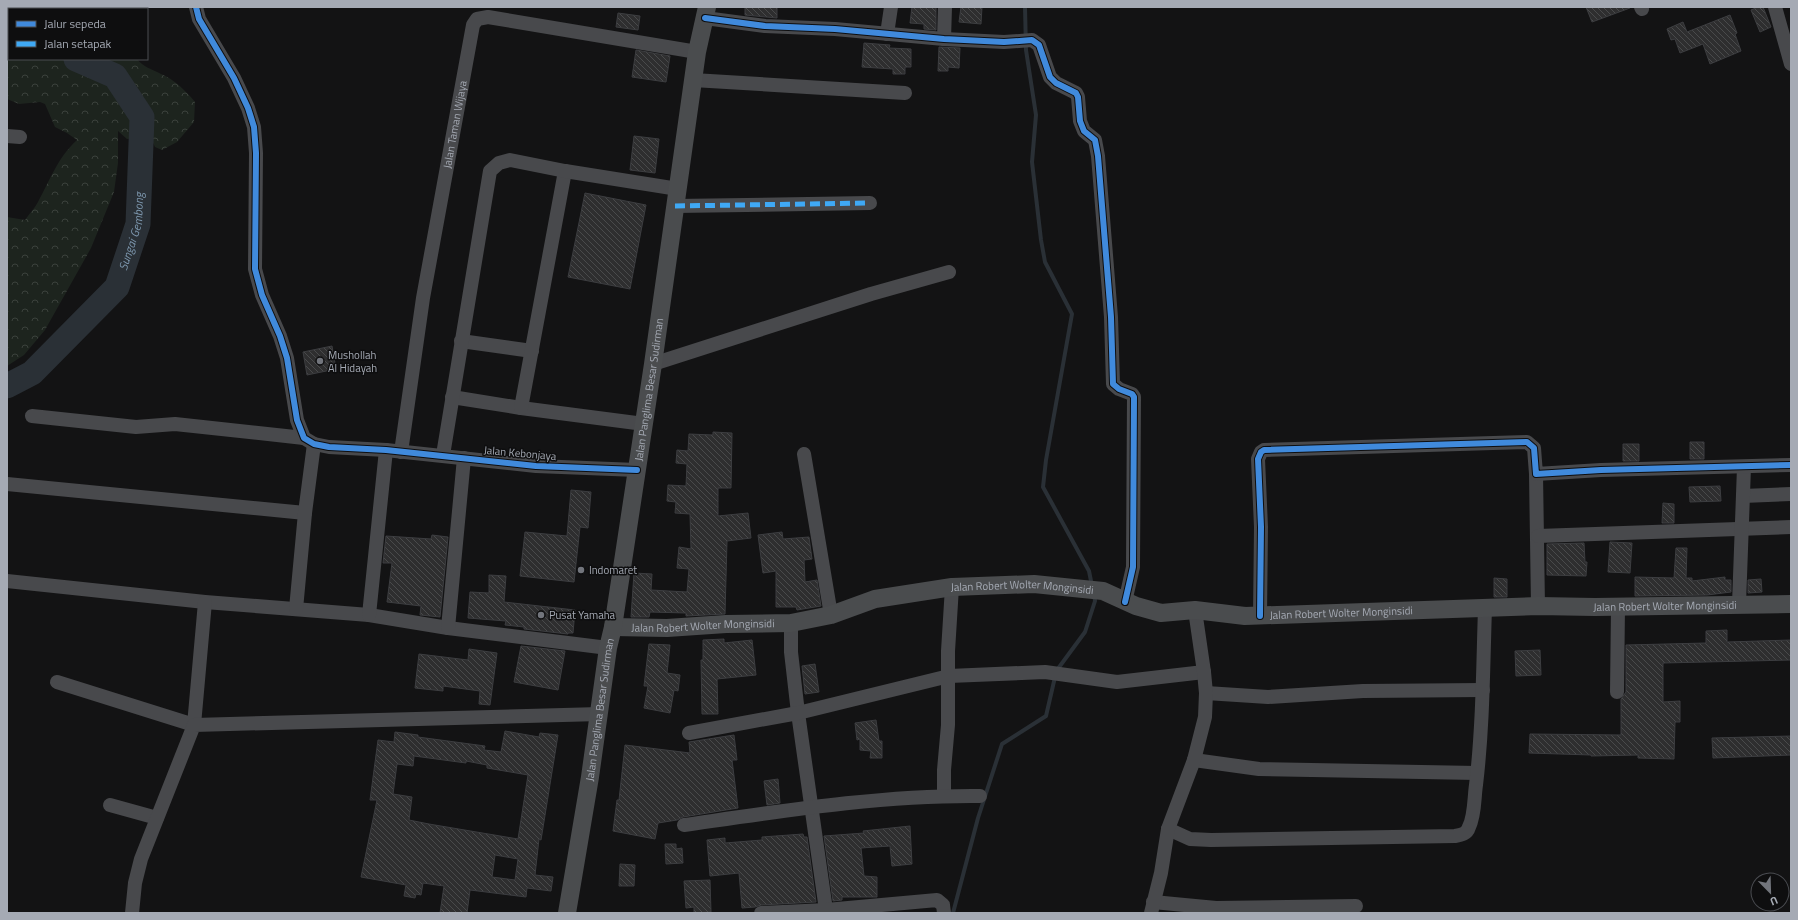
<svg xmlns="http://www.w3.org/2000/svg" width="1798" height="920" viewBox="0 0 1798 920" font-family="'Titillium Web',sans-serif">
  <defs>
    <pattern id="forest-crowns" width="20" height="18" patternUnits="userSpaceOnUse"><rect width="20" height="18" fill="#1d241e"/><path d="M2 6a3 3 0 1 1 6 0M12 15a3 3 0 1 1 6 0" fill="none" stroke="#3b413c"/></pattern>
    <pattern id="building-back-hatch" width="6" height="6" patternUnits="userSpaceOnUse"><rect width="6" height="6" fill="#2e2e2f"/><path d="M-1 5l2 2M0 0l6 6M5-1l2 2" fill="none" stroke="#494a4b"/></pattern>
  </defs>
  <rect width="100%" height="100%" fill="#131314"/>
  <path fill="url(#forest-crowns)" d="M7,7H139V9H9V59H137C143,67 152,69 161,74C174,79 186,91 195,102L194,122L177,142L162,150L155,147L150,136L127,139L118,131V163L114,192L91,248L45,330L24,355L7,366V217L25,220C29,214 35,208 38,202C50,180 58,157 77,140L67,133L55,127L45,104L40,102L19,104L7,99Z"/>
  <g fill="none" stroke-linecap="round" stroke-linejoin="round">
    <path stroke="#2a3036" stroke-width="4" d="M1025,7L1026,50L1036,115L1032,162L1041,240L1045,262L1072,314L1046,460L1043,487L1089,571L1092,586
      M1057,670L1085,632L1095,601L1094,594
      M953,913L978,818L1002,744L1046,716L1055,677"/>
    <g stroke="#2a3036" stroke-width="25">
      <path d="M7,23L9,24"/>
      <path id="s1" d="M7,386L32,373L117,287L138,224L142,117L115,76L76,59"/>
    </g>
  </g>
  <path fill="url(#building-back-hatch)" stroke="#3c3d40" fill-rule="evenodd" d="M745,7H777V18L745,15Z
    M912,7H936V30L924,29V24L910,23Z
    M961,7H982L981,24L959,22Z
    M1586,7H1630V8L1592,22Z
    M1758,7H1763L1771,27L1760,32L1751,10Z
    M618,13L640,16L638,30L616,27Z
    M1730,15L1737,33L1735,34L1741,51L1710,64L1703,44L1680,53L1675,39L1671,40L1667,29L1683,22L1687,32Z
    M864,43L890,45L889,48L911,49V67H905V74H893V69L862,67Z
    M939,47L960,48L959,68L948,67V71H938Z
    M636,50L670,56L666,82L632,77Z
    M634,136L659,139L655,173L630,170Z
    M585,193L646,205L630,289L568,277Z
    M332,346L336,369L307,375L303,352Z
    M713,432L732,433L731,488H718V516L748,513L751,538L727,541L725,614L686,616V613L650,612L649,617H631L634,573L652,574L651,590L687,592L689,569L677,568L679,547L691,549L690,514L675,513L676,502L667,501L668,485L686,486L687,464L676,463L677,450L688,451L689,434L713,435Z
    M1690,442H1704V459H1690Z
    M1623,444H1639V461H1623Z
    M1720,486L1721,501L1690,502L1689,487Z
    M571,490L591,492L588,528L580,527L574,582L520,576L525,532L567,536Z
    M1663,503L1674,504V523H1662Z
    M782,532L783,539L809,537L812,559L804,560L805,582L817,580L821,606L797,610L796,607H776V571L763,573L758,535Z
    M432,535L448,537L440,617L420,615L421,606L387,602L392,563H383L386,536L431,539Z
    M1610,542L1632,543L1630,573L1608,572Z
    M1584,543L1585,562H1587L1586,576L1547,575V544Z
    M1676,548H1687L1686,578H1692V581L1725,577V580H1731V592L1707,595L1635,596V577L1674,578Z
    M489,575L506,576L504,602L575,610L573,633H568V634L524,629V627L505,625L506,621L468,618L470,592L489,593Z
    M1494,578L1507,579V597H1494Z
    M1761,579L1762,592L1748,593V580Z
    M1727,630V642L1791,640V660L1663,663V702L1680,701V722H1675L1674,759L1638,758V755L1591,756V755L1529,753L1530,734L1621,735V699L1626,692V645L1706,643V631Z
    M724,639V643L752,640L756,675L717,679L718,714H702L701,660H703V640Z
    M649,644L670,645L667,673L680,675L678,691L674,690L670,713L644,708L648,686H644Z
    M521,646L565,651L558,690L514,682Z
    M469,649L497,653L490,705L479,704L480,691L443,686V691L415,688L419,654L468,660Z
    M1540,650L1541,675L1516,676L1515,651Z
    M815,664L819,692L805,694L802,666Z
    M876,720L879,741H882V758H870L871,751L860,750V739L857,740L855,723Z
    M505,731L539,737L540,733L558,735L541,840L539,839L535,875L553,877L551,891L527,888L526,897L470,890L467,913H440L444,886L423,883L421,895L416,894L415,898L404,896L406,885L361,877L377,800H370L378,740L394,742L395,732L418,735V737L485,746L484,750L501,752ZM414,756L466,763V761L487,765V768L528,775L518,839L429,824L409,820L412,797L393,794L397,764L413,766ZM495,855L518,859L515,880L492,877Z
    M734,735L737,760H732L738,808L683,817L677,820L658,823L655,839L613,831L617,800H619L625,745L690,753L689,742Z
    M1791,736V755L1713,758L1712,738Z
    M778,779L780,803L767,805L764,781Z
    M910,826L912,864L892,866L890,846L861,848L864,876L877,877V897H842V900L833,901L824,836L864,833L863,831Z
    M803,834L804,837H807L816,902L761,905L755,907L742,908L739,873L710,876L707,840L725,838V843L762,840V837Z
    M665,844H676V849L682,848L683,863L666,864Z
    M620,864L635,865L634,886H619Z
    M710,880L711,912L694,913V907L686,908L684,881Z"/>
  <g fill="none" stroke-linecap="round" stroke-linejoin="round">
    <g stroke="#48494c" stroke-width="14">
      <path d="M196,7L199,19L234,78L248,108L254,127L256,153L255,269L262,295L280,336L287,358L297,420L304,438L314,444L329,447L386,450L536,466L637,470"/>
      <path d="M1641,7L1642,9"/>
      <path d="M1775,7L1791,64"/>
      <path d="M705,18L765,26L835,29L944,39L1004,42L1032,40L1039,45L1050,77L1056,83L1076,93L1078,97L1080,121L1084,131L1095,140L1098,156L1111,317L1113,384L1119,389L1132,394L1134,397L1133,567L1125,602"/>
      <path d="M887,34L891,7"/>
      <path d="M944,39L945,7"/>
      <path d="M693,80L905,93"/>
      <path d="M7,136L20,137"/>
      <path d="M675,206L870,203"/>
      <path d="M461,341L532,351"/>
      <path d="M653,364L871,294L949,272"/>
      <path d="M452,397L521,408L644,424"/>
      <path d="M521,408L565,171"/>
      <path d="M32,416L136,427L175,424L304,438"/>
      <path id="s2" d="M401,452L423,298L473,25L477,19L488,17L697,52"/>
      <path d="M804,454L831,615"/>
      <path d="M443,455L490,171L499,163L510,160L565,171L678,189"/>
      <path d="M1536,474L1538,606"/>
      <path d="M7,484L305,513"/>
      <path d="M1743,496L1791,494"/>
      <path d="M1538,536L1791,527"/>
      <path d="M7,581L205,602L369,615L448,628L608,648"/>
      <path d="M1739,604L1744,467"/>
      <path d="M296,609L305,513L314,444"/>
      <path d="M369,615L386,450"/>
      <path d="M1260,616L1261,527L1258,459L1261,452L1264,450L1527,442L1534,448L1536,474L1601,470L1791,465"/>
      <path d="M791,623V652L798,713L826,910"/>
      <path d="M448,628L464,458"/>
      <path d="M57,682L194,725L205,602"/>
      <path d="M1617,692L1618,607"/>
      <path d="M1206,693L1268,697L1363,691L1483,690"/>
      <path d="M689,733L798,713L949,676L1045,672L1117,682L1204,672"/>
      <path d="M1194,760L1259,769L1477,773"/>
      <path d="M944,796V770L948,725V651L952,587"/>
      <path d="M110,805L157,818"/>
      <path d="M684,825C782,811 881,795 980,796"/>
      <path d="M1168,829L1190,839L1211,840L1455,836C1461,835 1467,834 1469,827C1475,815 1474,798 1476,785C1483,726 1483,667 1485,608"/>
      <path d="M1153,902L1216,908L1356,906"/>
      <path d="M132,913L135,883L141,859L194,725L600,714"/>
      <path d="M761,913L826,910L937,900L943,905L944,913"/>
      <path d="M1151,913L1161,873L1168,829L1194,760L1205,717L1206,693L1204,672L1195,610"/>
    </g>
    <g stroke="#4a4c4e" stroke-width="18">
      <path id="s3" d="M613,627L667,628L726,624L791,623L831,615L875,599L952,587L1034,584L1103,591L1136,606L1161,613L1195,610L1245,616L1538,606L1595,607L1791,604"/>
      <path id="s4" d="M567,913L590,777L608,648L613,627L653,364L697,52L707,7"/>
    </g>
    <path stroke="#3fa9f5" stroke-width="5" stroke-dasharray="10 5" stroke-linecap="butt" d="M675,206L870,203"/>
    <defs>
      <path id="cycleway" d="M196,7L199,19L234,78L248,108L254,127L256,153L255,269L262,295L280,336L287,358L297,420L304,438L314,444L329,447L386,450L536,466L637,470
        M705,18L765,26L835,29L944,39L1004,42L1032,40L1039,45L1050,77L1056,83L1076,93L1078,97L1080,121L1084,131L1095,140L1098,156L1111,317L1113,384L1119,389L1132,394L1134,397L1133,567L1125,602
        M1260,616L1261,527L1258,459L1261,452L1264,450L1527,442L1534,448L1536,474L1601,470L1791,465"/>
    </defs>
    <use href="#cycleway" stroke="#0e0e0f" stroke-width="8"/>
    <use href="#cycleway" stroke="#408adc" stroke-width="6"/>
  </g>
  <g fill="#72757c" stroke="#0e0e0f" stroke-width="1.5">
    <circle cx="320" cy="361" r="4"/>
    <circle cx="581" cy="570" r="4"/>
    <circle cx="541" cy="615" r="4"/>
  </g>
  <g text-anchor="middle" stroke-width="3" stroke-linejoin="round" paint-order="stroke">
    <g font-size="11" fill="#a5aab4" stroke="#0e0e0f">
      <text dy="4" stroke="none"><textPath href="#s2" startOffset="332">Jalan Taman Wijaya</textPath></text>
      <text dy="4" stroke="none"><textPath href="#s4" startOffset="530">Jalan Panglima Besar Sudirman</textPath></text>
      <text transform="translate(520 453) rotate(5)" y="4">Jalan Kebonjaya</text>
      <text dy="4" stroke="none"><textPath href="#s3" startOffset="414">Jalan Robert Wolter Monginsidi</textPath></text>
      <text dy="4" stroke="none"><textPath href="#s3" startOffset="1062">Jalan Robert Wolter Monginsidi</textPath></text>
      <text dy="4" stroke="none"><textPath href="#s3" startOffset="738">Jalan Robert Wolter Monginsidi</textPath></text>
      <text dy="4" stroke="none"><textPath href="#s3" startOffset="90">Jalan Robert Wolter Monginsidi</textPath></text>
      <text dy="4" stroke="none"><textPath href="#s4" startOffset="206">Jalan Panglima Besar Sudirman</textPath></text>
    </g>
    <g font-size="11" fill="#a5aab4" stroke="#0e0e0f" text-anchor="start">
      <text x="328" y="359">Mushollah<tspan x="328" dy="13">Al Hidayah</tspan></text>
      <text x="589" y="574">Indomaret</text>
      <text x="549" y="619">Pusat Yamaha</text>
    </g>
    <g font-size="12" font-style="italic" fill="#7d97ae" stroke="#0e0e0f">
      <text dy="4" stroke="none"><textPath href="#s1" startOffset="207">Sungai Gembong</textPath></text>
    </g>
  </g>
  <rect width="1798" height="920" fill="none" stroke="#a5aab4" stroke-width="16"/>
  <rect x="8" y="8" width="140" height="52" fill="#0e0e0f" stroke="#4a4c51"/>
  <rect x="16" y="21" width="20" height="6" fill="#408adc" stroke="#4a4c51"/>
  <text x="44" y="28" font-size="12" fill="#a5aab4">Jalur sepeda</text>
  <rect x="16" y="41" width="20" height="6" fill="#3fa9f5" stroke="#4a4c51"/>
  <text x="44" y="48" font-size="12" fill="#a5aab4">Jalan setapak</text>
  <g transform="translate(1770 892) rotate(157)"><circle r="19" fill="#0e0e0f" stroke="#4a4c51"/>
  <path d="M0-3L7 15L0 10L-7 15Z" fill="#72757c"/>
  <text y="-6" font-size="11" font-weight="bold" text-anchor="middle" fill="#a5aab4">U</text>
  </g>
</svg>
